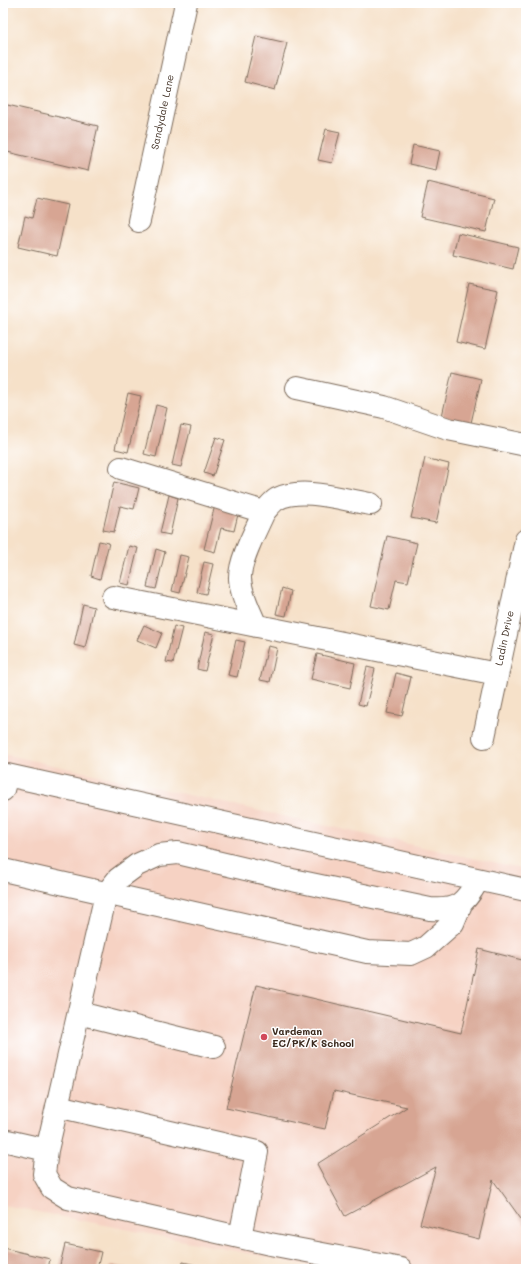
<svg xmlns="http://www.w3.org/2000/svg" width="529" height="1272" viewBox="0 0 529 1272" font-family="Mali,sans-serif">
  <rect width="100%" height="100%" fill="#fff"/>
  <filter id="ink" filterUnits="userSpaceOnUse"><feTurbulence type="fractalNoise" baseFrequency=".025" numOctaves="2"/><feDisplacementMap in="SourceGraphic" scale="8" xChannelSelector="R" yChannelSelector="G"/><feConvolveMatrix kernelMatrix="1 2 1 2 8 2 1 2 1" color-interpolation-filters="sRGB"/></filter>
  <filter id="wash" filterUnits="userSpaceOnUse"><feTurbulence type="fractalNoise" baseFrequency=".012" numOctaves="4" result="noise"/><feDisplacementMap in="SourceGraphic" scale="16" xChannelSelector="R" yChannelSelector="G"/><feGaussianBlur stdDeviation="0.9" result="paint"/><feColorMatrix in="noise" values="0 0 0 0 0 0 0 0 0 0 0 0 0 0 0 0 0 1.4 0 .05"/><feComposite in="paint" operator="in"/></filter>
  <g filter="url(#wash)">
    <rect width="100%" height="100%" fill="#f6e1c9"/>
    <path fill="#f6d2c3" d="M3,754L526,870V1269H327L3,1205Z"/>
    <g id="blocks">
      <path fill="#d7a593" d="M256,36L287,43L275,90L245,82Z
        M3,104L98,126L88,171L3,151Z
        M326,129L340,132L332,163L318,160Z
        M413,145L440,151L436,170L409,164Z
        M428,182L494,198L486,232L420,217Z
        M37,198L68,205L57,256L18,247L25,216L32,218Z
        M458,233L518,247L513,269L453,255Z
        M469,284L498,290L485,349L456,342Z
        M452,372L481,379L471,423L442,416Z
        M128,393L141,396L128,452L115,449Z
        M156,405L167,408L156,457L144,454Z
        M181,425L191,427L181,467L172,465Z
        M216,437L225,440L213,476L204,473Z
        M425,458L449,464L436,523L411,518Z
        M114,482L139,488L134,509L120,506L114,532L103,530Z
        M169,495L178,498L170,535L160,533Z
        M215,505L239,510L234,531L221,528L215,552L204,549Z
        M387,536L417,543L408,582L396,580L389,610L371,606Z
        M99,541L109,543L100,579L91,576Z
        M129,546L138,548L129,585L120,583Z
        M156,549L165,552L156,589L147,587Z
        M180,555L189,557L180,593L172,591Z
        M204,562L213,564L206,594L197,592Z
        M282,588L291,591L286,616L276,614Z
        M83,604L94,607L85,648L74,645Z
        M144,625L162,633L156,648L137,640Z
        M174,626L182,628L173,663L166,662Z
        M205,632L214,634L205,671L197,669Z
        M236,640L245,642L237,677L228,675Z
        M268,646L277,648L270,682L260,680Z
        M317,654L355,663L350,688L311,679Z
        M367,667L375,669L366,706L358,704Z
        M396,673L411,677L402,716L387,713Z
        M479,949L526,961V1226L493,1180L479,1239L420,1224L436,1167L345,1216L317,1164L407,1107L334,1091L325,1129L226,1108L256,985L461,1033Z
        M65,1244L101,1252L97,1269H59Z
        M3,1248L50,1259L48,1269H3Z
        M183,1262L209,1268V1269H181Z
        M111,1265L127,1268V1269H110Z"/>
    </g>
  </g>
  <g filter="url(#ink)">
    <use href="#blocks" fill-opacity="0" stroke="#7c6a5a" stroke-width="1"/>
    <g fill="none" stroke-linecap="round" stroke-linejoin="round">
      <defs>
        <path id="minor" d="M139,221L186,3
          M297,388L384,407L448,429L526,445
          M121,468L264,512C256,530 239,561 240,579C241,595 250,611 256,626
          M264,512C268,508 272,502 277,499C302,486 344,500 371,504
          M113,597L497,674
          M484,737L526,540
          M3,790L7,775L526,890
          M3,870L367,952L411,954L426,947L453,923L461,904
          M79,1013L214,1047
          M57,1106L257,1152L240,1237
          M3,1140L47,1150L44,1174L52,1188L68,1198L270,1244L401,1269
          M47,1150L106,894L118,879L137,865L159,855L178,853L292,880L430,909C458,911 465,903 478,880"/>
      </defs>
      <use href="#minor" stroke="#7c6a5a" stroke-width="24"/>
      <use href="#minor" stroke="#fff" stroke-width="22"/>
    </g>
  </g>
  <circle fill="#d1495b" stroke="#fff" stroke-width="1.5" cx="264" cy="1037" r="4"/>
  <g text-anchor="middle" stroke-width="3" stroke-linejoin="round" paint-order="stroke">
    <g font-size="10" fill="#3b2a1e" stroke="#fff">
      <text transform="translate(162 112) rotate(-78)" y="4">Sandydale Lane</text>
      <text transform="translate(504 638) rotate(-78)" y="4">Ladin Drive</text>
    </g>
    <g font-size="10" font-weight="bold" fill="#3b2a1e" stroke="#fff" text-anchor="start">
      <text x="272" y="1035">Vardeman<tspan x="272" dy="12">EC/PK/K School</tspan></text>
    </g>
  </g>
  <rect width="529" height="1272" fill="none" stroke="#fff" stroke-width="16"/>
</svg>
